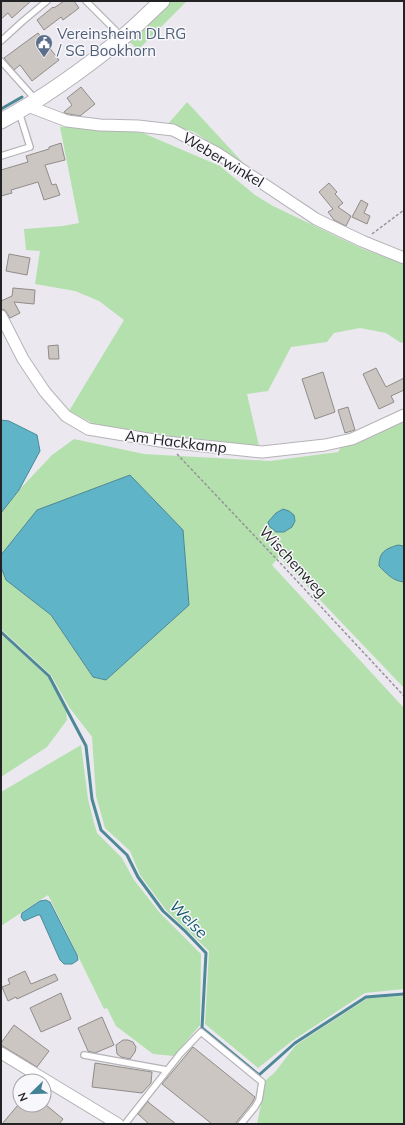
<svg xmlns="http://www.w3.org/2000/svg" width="405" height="1125" viewBox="0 0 405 1125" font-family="Mulish,sans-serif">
  <rect width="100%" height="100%" fill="#ebe9ef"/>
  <path fill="#b4e0ae" d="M170,1H187L138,50L129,41Z
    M187,102L247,167L194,132L168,124Z
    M86,125L143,133L220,166L255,195L273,206L363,249L404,264V341L401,343L386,333L360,328L334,333L327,342L291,347L268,391L247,394L259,446L145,436L96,425L69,411L124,320L99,301L75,291L35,284L40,251L26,250L24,229L63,226L79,223L60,127Z
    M404,420V546L398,545V581L404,582V688L279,557L272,565L404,708V989L365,993L292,1041L258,1068L205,1024L209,951L166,910L140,875L130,851L105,828L96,796L92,737L69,707L51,675L1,629V567L6,580L51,615L93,677L37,510L1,555V513L19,490L52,455L74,439L144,454L270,461L338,452L341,447L354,442Z
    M1,634L48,677L66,710L67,720L47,747L1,777Z
    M81,745L88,799L94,823L97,833L122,858L134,880L160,913L201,954L200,1025L174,1056L153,1054L116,1026L107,1008L104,1009L48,895L1,926V792Z
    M404,996V1124H257L266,1080L275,1072L296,1045L368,998Z"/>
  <path fill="#60b4c8" stroke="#4e8897" d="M1,420L9,421L37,435L40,451L19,490L1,513Z
    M130,475L183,530L189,605L106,680L93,677L51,615L6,580L1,567V555L37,510Z
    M283,509L289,511L294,515L295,521L292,527L284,532H276L269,526L268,522L276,513Z
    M398,545L404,546V582C393,581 387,574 379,566C379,552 385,549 398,545Z
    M46,900L50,902L77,955L78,960L72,964H64L60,960L40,915H38L24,921L21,917L22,913L40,901Z"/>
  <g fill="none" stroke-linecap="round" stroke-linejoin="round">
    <path stroke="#4e8897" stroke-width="3" d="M1,109L22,97
      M1,632L49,676L86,746L92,799L101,830L127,855L138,877L163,911L185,931L206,953L202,1028L259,1075L295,1043L366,997L404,994"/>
  </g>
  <path fill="#ccc6c3" stroke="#918c89" d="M1,1H31L12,18L8,13L1,19Z
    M64,1H74L79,8L63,20L61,17L44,30L37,20L53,7L54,8Z
    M38,33L59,60L32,81L20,65L14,70L4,58Z
    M81,87L95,104L80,116L69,114L64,113V112L72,105L67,98Z
    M61,143L65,160L45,165L52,185L56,184L60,195L44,200L38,182L11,190L12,193L1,196V170L28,162L26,156L49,149V147Z
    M329,183L337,192L335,194L343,203L338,207L351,216L346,226L334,220L328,212L333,209L319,192Z
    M361,200L368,204L364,213L370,216L367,224L352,217Z
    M9,254L30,258L27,275L6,271Z
    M13,288L35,290L34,304L14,302L20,313L10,318L5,310L1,309V301L12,296Z
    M58,345L59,359H49L48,346Z
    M376,368L386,387L404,378V390L391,396L394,402L379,409L363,374Z
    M323,372L335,412L315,419L302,379Z
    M348,407L355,430L345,433L338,410Z
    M25,971L31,984L55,974L58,980L17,999L16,997L8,1001L2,987L10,984L8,979Z
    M61,993L71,1019L41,1032L30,1008Z
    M102,1017L114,1045L95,1053L88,1051L78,1028Z
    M14,1025L49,1051L37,1067L1,1045V1043Z
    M123,1040H128L133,1042L136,1047L135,1052L130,1059L121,1057L117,1054L116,1045Z
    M193,1047L255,1097L252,1103L235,1124H212L162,1084Z
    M95,1063L152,1072L151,1083L142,1093L92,1087Z
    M148,1101V1102L176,1124H149L138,1114Z
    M18,1105H46L63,1119L59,1124H2Z"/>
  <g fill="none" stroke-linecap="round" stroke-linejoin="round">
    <defs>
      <path id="service" d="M86,1L121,36
        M1,41L23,21L47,1
        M1,61L36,100
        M1,156L30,147L19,112
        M84,1055L167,1070
        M125,1124L180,1054L201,1032L262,1082L259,1100L255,1107L241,1124"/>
      <path id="minor" d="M28,106L67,121L100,125L138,126L173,130L217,153L316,219L362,241L404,258
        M1,316L23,359L45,392L66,416L88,429L166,442L262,452L325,445L352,439L404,415
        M1,1053L118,1124"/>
      <path id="secondary" d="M1,121C44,98 84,69 122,38C136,26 149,13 162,1"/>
    </defs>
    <use href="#service" stroke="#b5b3b8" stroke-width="8"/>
    <use href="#minor" stroke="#b5b3b8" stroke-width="13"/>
    <use href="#secondary" stroke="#b5b3b8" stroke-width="17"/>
    <path stroke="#949397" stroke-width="1.5" stroke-dasharray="3 2" stroke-linecap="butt" d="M372,234L404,210
      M177,454L284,567L404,696"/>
    <use href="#service" stroke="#fff" stroke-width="5.5"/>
    <use href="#minor" stroke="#fff" stroke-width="11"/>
    <use href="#secondary" stroke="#fff" stroke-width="15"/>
  </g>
  <defs>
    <symbol id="civic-pin" viewBox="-11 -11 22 30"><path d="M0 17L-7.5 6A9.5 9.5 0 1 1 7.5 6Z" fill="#5c6f8a" stroke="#f8f7fc"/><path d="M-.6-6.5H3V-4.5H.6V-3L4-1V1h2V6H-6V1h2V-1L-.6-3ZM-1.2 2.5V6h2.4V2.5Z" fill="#fff"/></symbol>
  </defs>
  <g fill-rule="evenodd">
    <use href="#civic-pin" x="34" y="33" width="20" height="27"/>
  </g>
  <g text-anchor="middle" stroke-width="3" stroke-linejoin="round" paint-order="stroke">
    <g font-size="15" fill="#4e5e75" stroke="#f8f7fc" text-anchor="start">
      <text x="57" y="39">Vereinsheim DLRG<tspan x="57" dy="17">/ SG Bookhorn</tspan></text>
    </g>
    <g font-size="15" fill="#232224" stroke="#f8f7fc">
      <text transform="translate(223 160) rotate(31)" y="5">Weberwinkel</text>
      <text transform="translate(176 442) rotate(7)" y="5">Am Hackkamp</text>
      <text transform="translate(293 562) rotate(47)" y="5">Wischenweg</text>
    </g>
    <g font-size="16" font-style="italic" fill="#115967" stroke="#f8f7fc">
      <text transform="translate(189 919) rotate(45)" y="6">Welse</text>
    </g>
  </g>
  <rect width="405" height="1125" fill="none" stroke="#232224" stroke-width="4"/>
  <g transform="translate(32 1093) rotate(247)"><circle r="19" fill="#f8f7fc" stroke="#a3a2a6"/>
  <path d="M0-3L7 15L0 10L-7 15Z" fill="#418294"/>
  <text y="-6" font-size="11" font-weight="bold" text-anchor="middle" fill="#232224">N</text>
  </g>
</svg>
